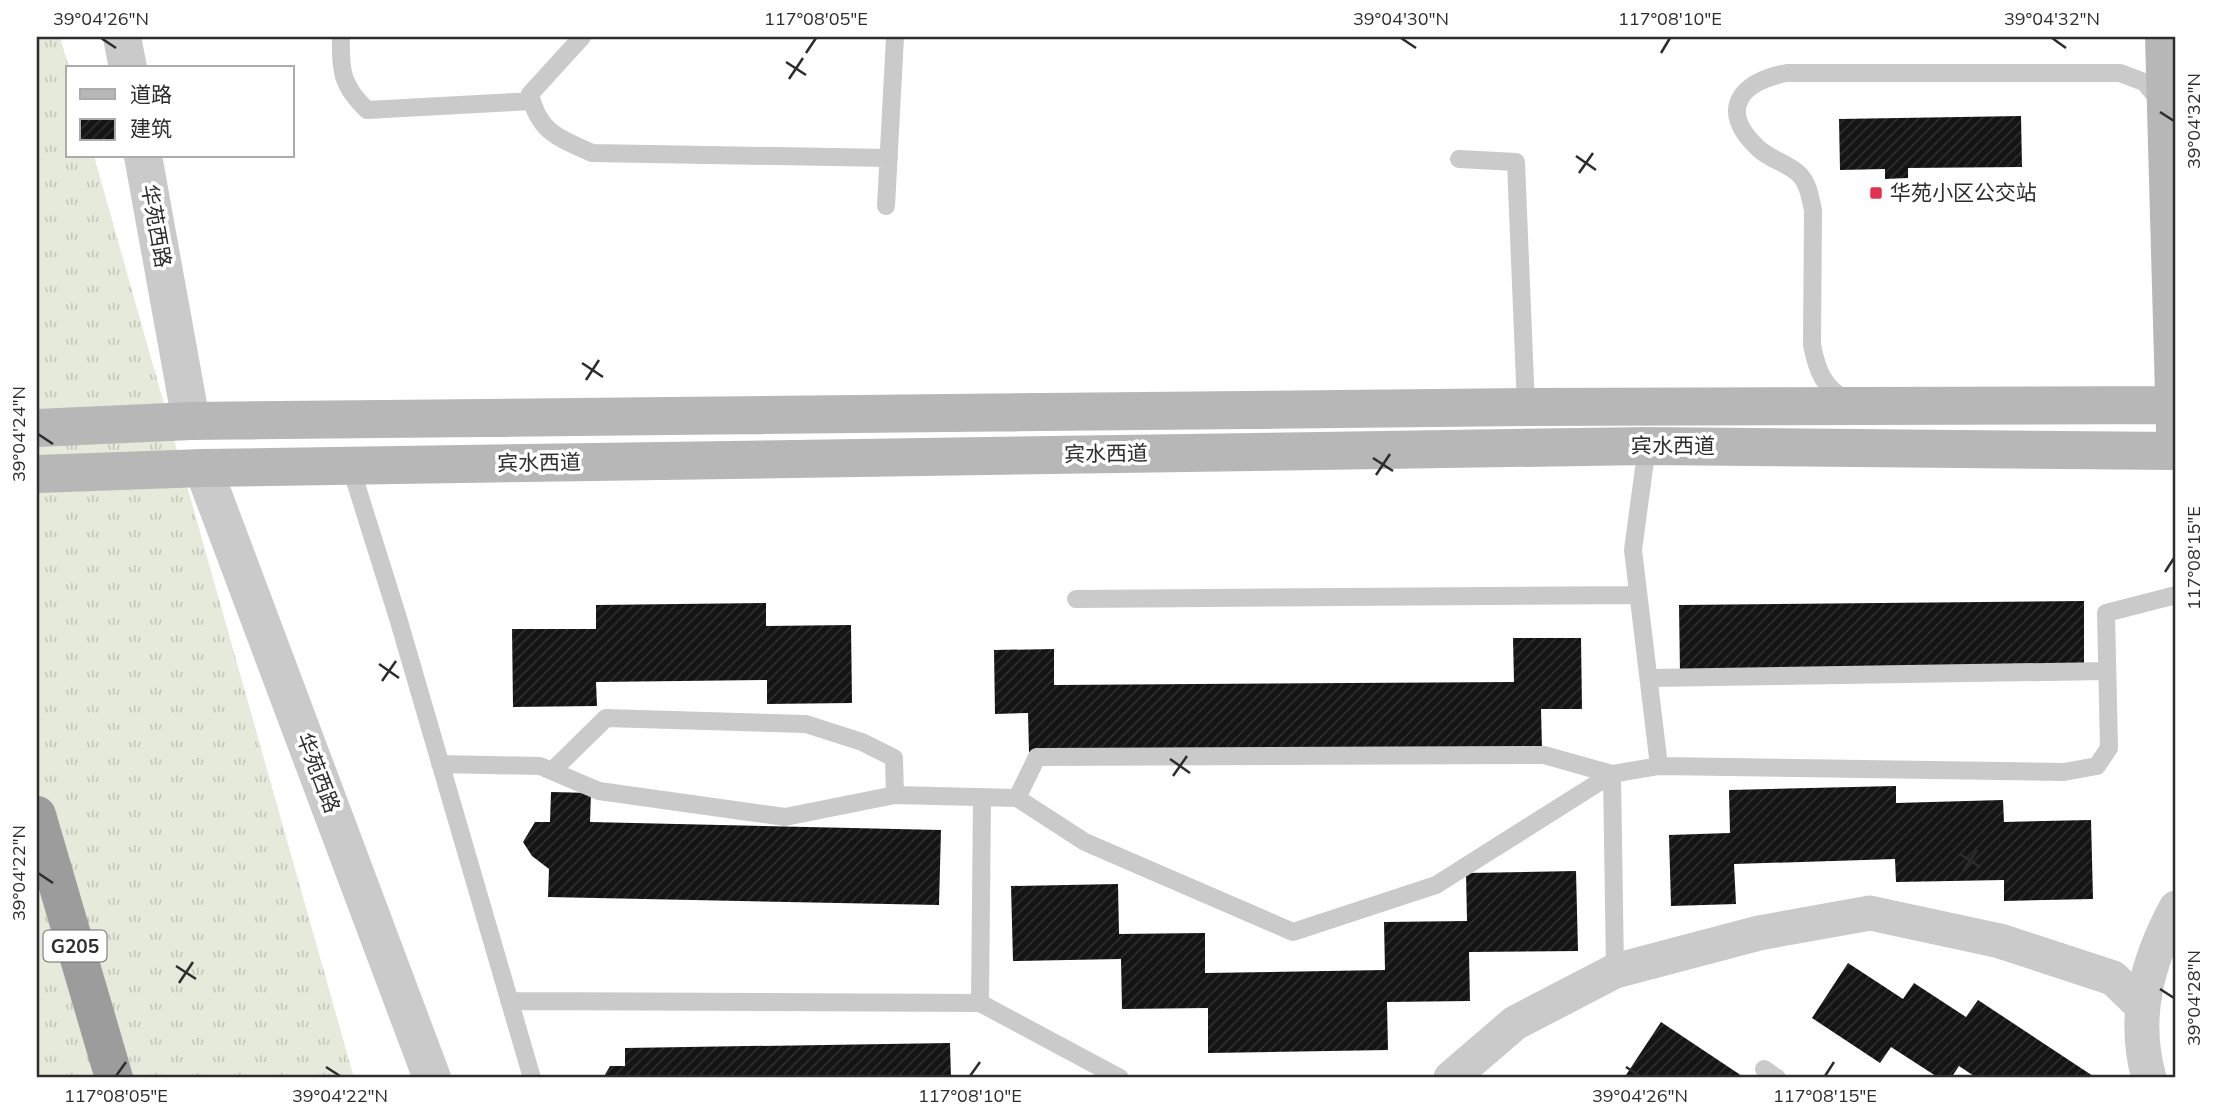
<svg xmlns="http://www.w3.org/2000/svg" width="2213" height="1115" viewBox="0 0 2213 1115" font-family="Mulish,'Noto Sans SC',sans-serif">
  <defs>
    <pattern id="grass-tufts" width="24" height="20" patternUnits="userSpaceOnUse" patternTransform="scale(1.75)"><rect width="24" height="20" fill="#e5eada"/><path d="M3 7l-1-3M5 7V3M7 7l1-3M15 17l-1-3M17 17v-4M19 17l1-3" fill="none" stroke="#c5c9bb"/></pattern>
    <pattern id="building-hatch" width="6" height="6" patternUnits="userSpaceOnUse" patternTransform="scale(1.75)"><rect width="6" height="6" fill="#141414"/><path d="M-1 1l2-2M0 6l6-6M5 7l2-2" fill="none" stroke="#2e2e2e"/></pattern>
  </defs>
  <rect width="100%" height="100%" fill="#fff"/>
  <path fill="url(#grass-tufts)" d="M37,37H60L69,68L68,156H94L354,1078H37Z"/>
  <path fill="url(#building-hatch)" d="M2021,116L2022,167L1908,168V178L1885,179V169L1840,170L1839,119Z
    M2084,601V670L1680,673L1679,605Z
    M766,603V626L851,625L852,703L767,704V680L596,682L597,706L513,707L512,629H596V605Z
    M1513,638H1581L1582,709H1541L1542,749L1029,752L1028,713L995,714L994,650L1054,649V685L1514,682Z
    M1896,786V803L2003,800L2004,822L2091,820L2093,899L2004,901V880L1896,882L1895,859L1734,864L1736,904L1671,906L1669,835L1730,833L1729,790Z
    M551,792L591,793L590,822L941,830L939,905L548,897L549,869L532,856L523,842L535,822H550Z
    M1576,871L1578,951L1469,952L1470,1001L1387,1002L1388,1050L1208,1053V1008L1122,1009L1121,959L1013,961L1011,886L1118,884L1119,934L1205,933V973L1385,970L1384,922L1467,921L1466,873Z
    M1848,963L1903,999L1914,983L1966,1017L1978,1000L2096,1078H1977L1959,1066L1951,1078H1939L1891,1047L1880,1063L1812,1018Z
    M1661,1022L1745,1078H1624Z
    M950,1043L951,1078H603L610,1066H625V1048Z"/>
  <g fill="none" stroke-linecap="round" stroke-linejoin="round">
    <path stroke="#cacaca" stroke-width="18" d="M341,37C340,71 342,86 367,110L531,101
      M582,37L530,94C539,133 559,138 592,153L889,158
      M1459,159L1516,162L1526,407
      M886,206L895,37
      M1848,401C1823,388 1817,370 1812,345L1813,210C1810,198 1809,185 1800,175C1788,163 1771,160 1759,149C1717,111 1740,81 1787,73H2120L2144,82L2161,102
      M350,465L398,618L532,1078
      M1076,599L1637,595
      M1649,678L2107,671
      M440,764L540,766L599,791L785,817L895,795L1017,798L1085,842L1293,932L1436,885L1612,774L1659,766L1633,550L1647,446
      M1659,766L2064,772L2097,766L2109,748L2106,613L2176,595
      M552,771L606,718L806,724L862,742L894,758L895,795
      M1017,798L1037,757L1544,755L1612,774L1615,971
      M509,1001L980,1003L1120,1078
      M980,1003L982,797
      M1764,1069L1777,1078"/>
    <path stroke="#cacaca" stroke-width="35" d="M1451,1078L1515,1023L1615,971L1759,933L1870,913L2000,941L2113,978L2140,1004
      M2149,1078C2132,1017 2147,962 2176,908"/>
    <path stroke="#cacaca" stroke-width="38" d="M122,37L128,68
      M143,156L191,421
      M203,468L432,1078"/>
    <path stroke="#b7b7b7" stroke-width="38" d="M2164,37L2175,430
      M37,428L191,421L1526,407L2176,405
      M37,474L203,468L1647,446L2176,451"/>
    <path stroke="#9c9c9c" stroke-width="38" d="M37,815L114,1078"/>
  </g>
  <path fill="none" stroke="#2d2d2d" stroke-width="2.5" d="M101,38L116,48M1401,38L1416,48M2052,38L2066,48M806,53L816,38M1661,53L1670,38M786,62L806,75M789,79L803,58M2160,112L2174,121M1576,156L1596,170M1579,173L1593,153M582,363L603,377M586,380L599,360M38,434L53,444M1373,458L1393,471M1376,475L1390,454M2165,572L2174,558M379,664L399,678M382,681L396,661M1170,759L1190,773M1173,776L1187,756M1960,854L1980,867M1963,871L1977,850M38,873L53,883M176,966L196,979M179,983L193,962M2160,989L2174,998M326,1067L340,1076M1626,1067L1640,1076M116,1076L126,1062M970,1076L980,1062M1825,1076L1834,1062"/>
  <rect fill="#e23151" stroke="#fff" stroke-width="2.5" x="1869" y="186" width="14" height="14" rx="3.5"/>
  <g text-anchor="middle" stroke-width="7" stroke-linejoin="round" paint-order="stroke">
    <rect fill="#fff" stroke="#6c6c6c" stroke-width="2" x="43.5" y="930.5" width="63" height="31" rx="5"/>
    <g font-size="19" font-weight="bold" fill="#2d2d2d">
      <text x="75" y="953">G205</text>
    </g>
    <g font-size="21" fill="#2d2d2d" stroke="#fff" text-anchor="start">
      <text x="1890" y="200">华苑小区公交站</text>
    </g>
    <g font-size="21" fill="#2d2d2d" stroke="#fff">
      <text transform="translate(156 226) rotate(80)" y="7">华苑西路</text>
      <text x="1673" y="453">宾水西道</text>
      <text transform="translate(1106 454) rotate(-1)" y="7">宾水西道</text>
      <text transform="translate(539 463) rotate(-1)" y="7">宾水西道</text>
      <text transform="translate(318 773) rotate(69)" y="7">华苑西路</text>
    </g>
  </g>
  <rect width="2213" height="1115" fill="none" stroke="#ffffff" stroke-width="77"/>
  <rect x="66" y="66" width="228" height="91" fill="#ffffff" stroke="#ababab" stroke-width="2"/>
  <rect x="80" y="89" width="35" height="10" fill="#b7b7b7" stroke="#ababab" stroke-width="2"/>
  <text x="130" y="102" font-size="21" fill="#2d2d2d">道路</text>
  <rect x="80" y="119" width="35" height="21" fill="url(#building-hatch)" stroke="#ababab" stroke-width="2"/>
  <text x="130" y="136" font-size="21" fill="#2d2d2d">建筑</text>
  <rect x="38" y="38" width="2136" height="1038" fill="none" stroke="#2d2d2d" stroke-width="2.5"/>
  <g font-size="18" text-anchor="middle" fill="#2d2d2d">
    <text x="101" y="25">39°04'26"N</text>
    <text x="816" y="25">117°08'05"E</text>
    <text x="1401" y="25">39°04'30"N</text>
    <text x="1670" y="25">117°08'10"E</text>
    <text x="2052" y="25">39°04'32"N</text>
    <text transform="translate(2194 121) rotate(-90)" y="6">39°04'32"N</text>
    <text transform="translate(19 434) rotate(-90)" y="6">39°04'24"N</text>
    <text transform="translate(2194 558) rotate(-90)" y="6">117°08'15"E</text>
    <text transform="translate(19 873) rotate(-90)" y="6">39°04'22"N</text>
    <text transform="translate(2194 998) rotate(-90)" y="6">39°04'28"N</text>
    <text x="116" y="1102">117°08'05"E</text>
    <text x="340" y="1102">39°04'22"N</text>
    <text x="970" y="1102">117°08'10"E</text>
    <text x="1640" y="1102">39°04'26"N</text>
    <text x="1825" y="1102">117°08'15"E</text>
  </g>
</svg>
